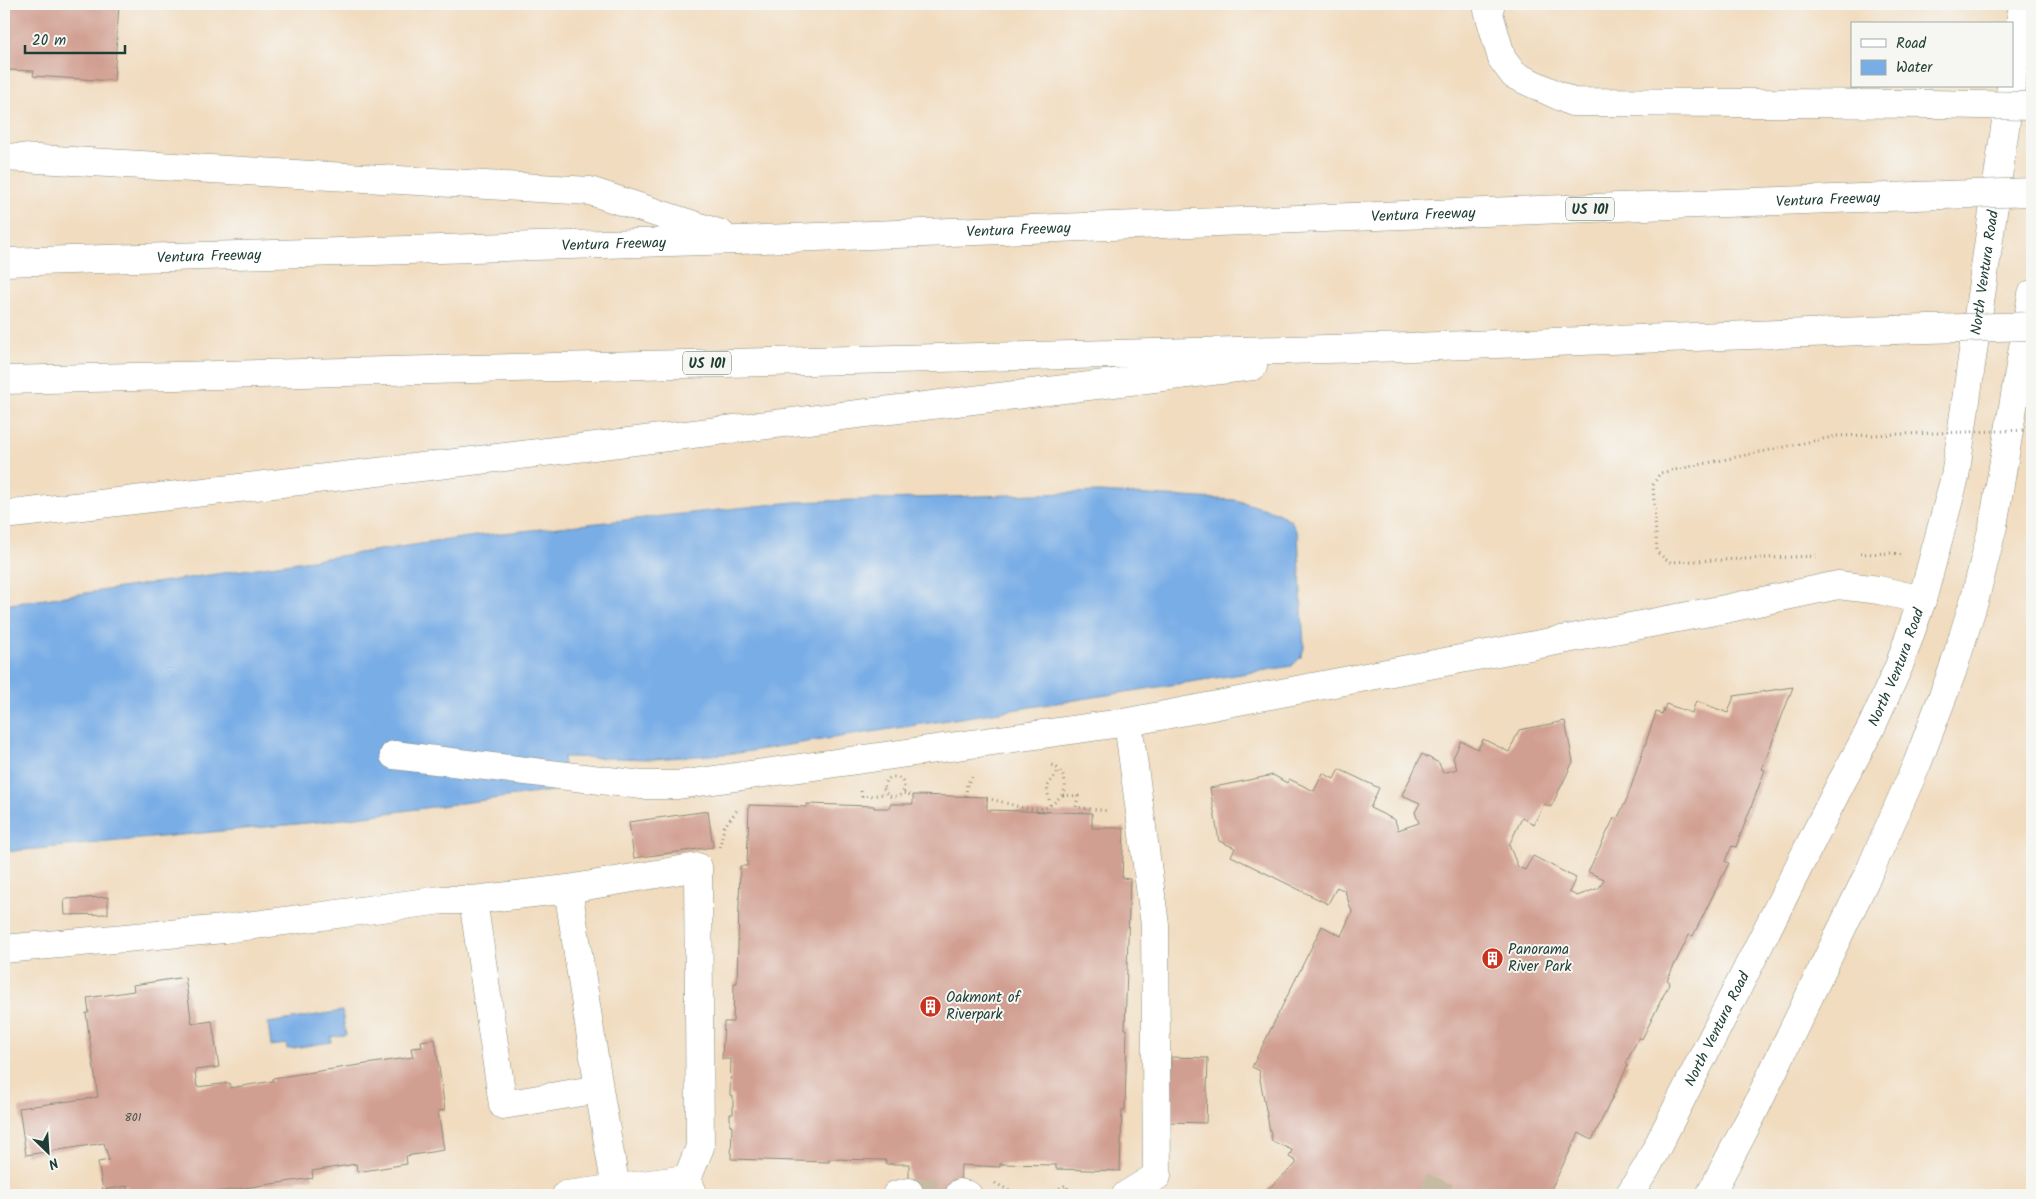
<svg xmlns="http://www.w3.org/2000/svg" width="2036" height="1199" viewBox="0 0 2036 1199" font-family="Kalam,sans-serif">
  <rect width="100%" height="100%" fill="#f6f6f2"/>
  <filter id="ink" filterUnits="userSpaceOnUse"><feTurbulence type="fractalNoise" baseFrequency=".02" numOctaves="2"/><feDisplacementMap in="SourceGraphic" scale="10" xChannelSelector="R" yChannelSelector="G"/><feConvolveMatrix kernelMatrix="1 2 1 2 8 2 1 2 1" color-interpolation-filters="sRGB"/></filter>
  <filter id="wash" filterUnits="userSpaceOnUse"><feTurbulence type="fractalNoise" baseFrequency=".0096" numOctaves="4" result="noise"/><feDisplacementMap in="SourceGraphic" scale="20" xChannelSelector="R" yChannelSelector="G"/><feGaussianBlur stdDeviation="1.12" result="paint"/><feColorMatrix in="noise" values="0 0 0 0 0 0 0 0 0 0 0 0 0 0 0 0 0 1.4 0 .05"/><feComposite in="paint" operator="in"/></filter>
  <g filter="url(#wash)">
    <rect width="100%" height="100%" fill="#f1dcbf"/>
    <path fill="#79ade6" stroke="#4c758d" d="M1099,492L1235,500L1273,511L1291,520L1298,535L1304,648L1301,657L1292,666L738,753L654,759L563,757L567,789L328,821L4,852V605L475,536L794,502Z
      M342,1011L346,1035L331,1037V1042L287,1049L286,1044L271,1046L268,1023Z"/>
    <g id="blocks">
      <path fill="#d19f91" d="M10,4H119L114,81L33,76L34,71L6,70Z
        M1793,687L1762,769L1765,770L1736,847L1732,846L1725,861L1729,863L1693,936L1689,935L1667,980L1670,982L1642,1039L1639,1037L1626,1063L1628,1065L1592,1140L1579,1133L1548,1195H1261L1296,1164V1161L1289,1157L1292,1150L1272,1141L1259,1074L1260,1071L1252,1067L1322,926L1341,936L1352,912L1345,891L1337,887L1328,904L1231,856L1235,848L1219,841L1210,788L1273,775L1287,783L1289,779L1314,791L1323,773L1334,779L1339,769L1379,788L1370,808L1395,820L1398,830L1419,823L1415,812L1420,803L1402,795L1422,754L1439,763L1443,773L1457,769L1453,758L1461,741L1478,749L1483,739L1509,752L1519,730L1565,721L1573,762L1551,807L1544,804L1534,824L1522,818L1509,845L1518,867L1525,870L1533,856L1576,878L1569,892L1577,896L1599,888L1604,879L1588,872L1614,818L1617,819L1627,799L1656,712L1662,714L1666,704L1692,713L1696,701L1728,713L1734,696Z
        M913,795L987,797V810L1092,813V828H1124L1122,878L1130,879L1125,1029H1127L1125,1110H1122L1120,1171L1056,1169V1165L1000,1164V1167L961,1165L960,1195H909V1164H886V1160L829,1159V1162L731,1159L732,1126H730V1114H733V1096L730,1095L731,1059H722L724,1022H733L734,983H737L740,866H747L749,805L807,807V804L874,806V808H890V804H913Z
        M708,811L713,847L634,858L629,822Z
        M108,897V914L65,915L64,899Z
        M185,977L192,1024L212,1021L219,1067L195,1070L197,1087L230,1083V1088L273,1081V1078L413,1057L411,1048L422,1047L421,1041L435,1039L445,1110L438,1111L444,1150L406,1156L407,1164L357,1172L356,1164L312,1171L313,1178L196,1195H128L127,1186L103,1190L98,1162L109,1160L104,1143L26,1155L19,1108L98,1097L86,1013H89L87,998L134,991L133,985Z
        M1171,1057L1208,1058L1206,1123L1169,1122Z"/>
    </g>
  </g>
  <g filter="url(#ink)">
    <use href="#blocks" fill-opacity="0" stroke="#888c7a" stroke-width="1"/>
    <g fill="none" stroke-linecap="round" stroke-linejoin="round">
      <path stroke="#c7bca3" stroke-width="28" stroke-dasharray="28 14" stroke-linecap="butt" d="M909,1192L960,1193
        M1433,1195L1440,1179"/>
      <defs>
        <path id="minor" d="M394,755L642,785H678L1128,722
          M568,889L698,867L700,1147L687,1179
          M4,949L224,929L442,900H473L568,889L599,1089L503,1105L473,900
          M599,1089L617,1195
          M960,1193L968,1195
          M566,1195L687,1179L694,1195
          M896,1195L909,1192
          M1126,1195L1157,1176L1155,925L1128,722L1725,609L1838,585L1879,590L1922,600"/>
        <g id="major">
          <path d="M2012,78L2023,4"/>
          <path id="s1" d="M1629,1195L1647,1167L1841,783L1871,728L1899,666L1922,600L1955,477L2011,86"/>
          <path d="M1710,1195L1753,1113L1871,868L1917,764L1952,672L1975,598L1993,526L2032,294"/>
        </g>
        <g id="highway">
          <path d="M1491,4L1488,10L1502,59L1514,75L1572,102L1929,104"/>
          <path d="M4,157L590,191L721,234"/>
          <path id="s2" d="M4,262L739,240L1915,196"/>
          <path d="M4,380L1411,347L1894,330"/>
          <path d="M4,515L430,466L1253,366"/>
        </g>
      </defs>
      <use href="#minor" stroke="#888c7a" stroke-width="29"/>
      <use href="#major" stroke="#888c7a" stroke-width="29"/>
      <use href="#highway" stroke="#888c7a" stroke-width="29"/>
      <path stroke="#888c7a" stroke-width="3" stroke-dasharray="1 4" stroke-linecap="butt" d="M1860,554L1893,553L1903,555
        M1816,556L1669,562L1657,552L1653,485L1660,473L1837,436
        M884 787a10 10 0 1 1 20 0a10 10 0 1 1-20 0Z
        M861,791L862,797L885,794
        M904,793L913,796
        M1063,795L1078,796L1076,807L1109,811
        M966,796L967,784L972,777
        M987,799C1010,801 1038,820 1057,800C1062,795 1066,791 1065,783C1064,775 1059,768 1052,765
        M1050,805L1047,787L1059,770
        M720,847L724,827L738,809
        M995,1183L1017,1195
        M1046,1195L1066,1185L1071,1195"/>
      <use href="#minor" stroke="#fff" stroke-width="28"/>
      <use href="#major" stroke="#fff" stroke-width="28"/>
      <use href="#highway" stroke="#fff" stroke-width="28"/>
      <defs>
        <path id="highway-bridge" d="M1929,104L2032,106
          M1915,196L2032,192
          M1894,330L2032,326"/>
      </defs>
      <use href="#highway-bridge" stroke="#888c7a" stroke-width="29" stroke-linecap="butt"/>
      <path stroke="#888c7a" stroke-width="3" stroke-dasharray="1 4" stroke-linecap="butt" d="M1837,436L2032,430"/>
      <use href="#highway-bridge" stroke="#fff" stroke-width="28"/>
    </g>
  </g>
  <defs>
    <symbol id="building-disc" viewBox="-11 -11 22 22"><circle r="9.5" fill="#c8321e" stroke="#f6f6f2"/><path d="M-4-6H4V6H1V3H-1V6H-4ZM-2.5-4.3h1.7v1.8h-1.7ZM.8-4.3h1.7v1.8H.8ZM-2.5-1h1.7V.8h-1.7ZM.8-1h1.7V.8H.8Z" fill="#fff"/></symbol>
  </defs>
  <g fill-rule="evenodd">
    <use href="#building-disc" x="1480" y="946" width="25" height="25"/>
    <use href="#building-disc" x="918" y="994" width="25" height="25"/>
  </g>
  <g text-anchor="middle" stroke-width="4" stroke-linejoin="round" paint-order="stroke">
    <g font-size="12" fill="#4c564b">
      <text x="133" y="1121">801</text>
    </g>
    <g fill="#f6f6f2" stroke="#60746d" stroke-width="1">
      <rect x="1566" y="197.5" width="48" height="23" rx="4"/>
      <rect x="683" y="351.5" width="48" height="23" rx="4"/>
    </g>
    <g font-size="14" font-weight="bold" fill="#1f3d34">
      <text x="1590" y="214">US 101</text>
      <text x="707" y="368">US 101</text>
    </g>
    <g font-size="15" fill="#1f3d34" stroke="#f6f6f2">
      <text dy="5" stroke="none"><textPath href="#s2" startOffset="1825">Ventura Freeway</textPath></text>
      <text dy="5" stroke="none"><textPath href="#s2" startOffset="1420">Ventura Freeway</textPath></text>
      <text dy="5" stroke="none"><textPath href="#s2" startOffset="1015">Ventura Freeway</textPath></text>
      <text dy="5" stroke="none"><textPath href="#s2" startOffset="610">Ventura Freeway</textPath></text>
      <text dy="5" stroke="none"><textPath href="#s2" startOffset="205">Ventura Freeway</textPath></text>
      <text dy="5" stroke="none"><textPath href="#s1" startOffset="998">North Ventura Road</textPath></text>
      <text dy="5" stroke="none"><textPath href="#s1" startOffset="592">North Ventura Road</textPath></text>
      <text dy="5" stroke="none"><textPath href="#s1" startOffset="188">North Ventura Road</textPath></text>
    </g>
    <g font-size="15" fill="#1f3d34" stroke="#f6f6f2" text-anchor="start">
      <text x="1508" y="954">Panorama<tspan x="1508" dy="17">River Park</tspan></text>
      <text x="946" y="1002">Oakmont of<tspan x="946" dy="17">Riverpark</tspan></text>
    </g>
  </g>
  <rect width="2036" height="1199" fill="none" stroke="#f6f6f2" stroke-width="20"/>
  <rect x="1851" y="22" width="162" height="65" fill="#f6f6f2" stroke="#a0aca6"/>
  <rect x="1861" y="39" width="25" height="8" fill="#ffffff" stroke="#a0aca6"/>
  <text x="1896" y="48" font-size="15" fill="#1f3d34">Road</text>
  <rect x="1861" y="60" width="25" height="15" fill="#79ade6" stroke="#a0aca6"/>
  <text x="1896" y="72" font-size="15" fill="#1f3d34">Water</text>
  <g transform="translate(48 1152) rotate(155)" stroke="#f6f6f2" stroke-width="4" paint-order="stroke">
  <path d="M0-4L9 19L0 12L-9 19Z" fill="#1f3d34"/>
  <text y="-8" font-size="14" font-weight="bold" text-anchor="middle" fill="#1f3d34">N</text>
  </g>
  <path d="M25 45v8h100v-8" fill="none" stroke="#1f3d34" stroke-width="2.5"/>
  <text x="32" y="45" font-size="15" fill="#1f3d34" stroke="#f6f6f2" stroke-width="4" paint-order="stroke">20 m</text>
</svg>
